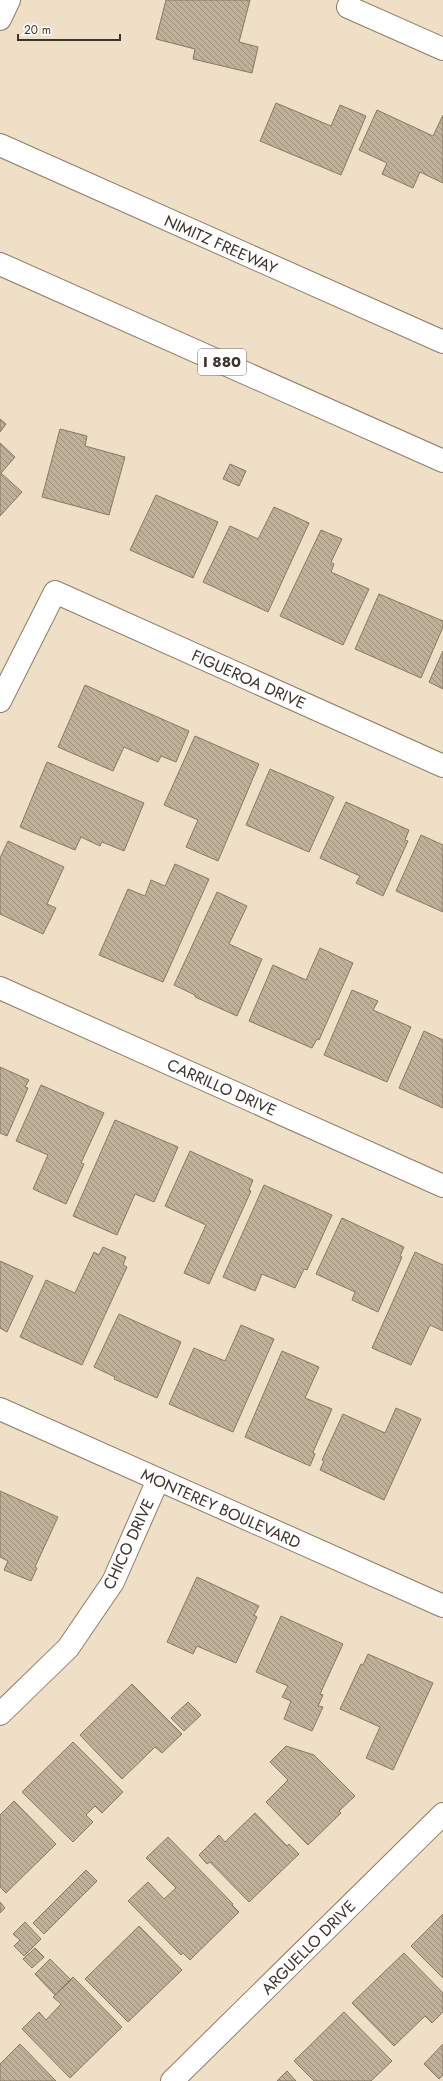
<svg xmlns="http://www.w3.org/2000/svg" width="443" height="2081" viewBox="0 0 443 2081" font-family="Jost,sans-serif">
  <defs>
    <pattern id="building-back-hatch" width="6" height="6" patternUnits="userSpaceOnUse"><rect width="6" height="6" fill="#bfb098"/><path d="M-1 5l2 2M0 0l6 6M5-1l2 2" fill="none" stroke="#9c907c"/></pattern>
  </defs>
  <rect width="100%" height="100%" fill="#efdfc6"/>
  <path fill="url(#building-back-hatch)" stroke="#877962" d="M166,0H250L239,42L258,47L252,73L193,59L195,49L156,39Z
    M276,103L331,126L340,105L366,116L341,175L260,141Z
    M377,110L433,136L443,115V183L420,172L413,188L382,174L387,163L359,150Z
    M0,419L6,424L0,432Z
    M60,429L87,436L85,446L125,457L109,515L42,497Z
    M0,443L15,457L1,473L22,492L0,516Z
    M230,464L246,471L239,486L223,479Z
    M156,495L218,522L193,578L130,550Z
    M274,507L309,523L268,612L203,582L230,526L258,539Z
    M321,530L342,539L331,562L334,564L331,572L369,589L343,645L280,616Z
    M379,594L443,621V627L421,678L355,649Z
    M443,651V689L429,682Z
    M85,685L189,731L176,762L161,756L158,762L124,747L113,771L58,747Z
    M195,736L259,764L218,861L186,847L198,820L164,805Z
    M47,762L144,803L124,851L102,842L100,846L81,837L75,850L20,827Z
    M270,769L334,797L309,852L246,825Z
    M346,802L409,830L405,840L408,841L383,896L356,883L360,876L320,858Z
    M421,835L443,845V912L396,891Z
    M8,841L64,867L47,904L56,908L43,934L0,914V858Z
    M175,864L209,879L163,982L99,955L128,889L145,896L151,880L165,886Z
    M217,892L247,906L229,944L262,959L237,1016L195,997V995L174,985Z
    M320,948L353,963L319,1040L317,1039L312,1048L249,1021L273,965L306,980Z
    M352,990L378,1001L373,1010L411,1027L387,1082L324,1055Z
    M424,1031L443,1040V1108L399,1088Z
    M0,1067L29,1080L25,1087L28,1088L7,1136L0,1133Z
    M41,1085L104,1113L81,1163L84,1164L66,1204L33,1189L48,1155L16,1141Z
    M115,1120L178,1147L154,1202L135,1194L117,1235L73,1216Z
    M190,1151L253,1180L249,1190L251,1191L209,1284L184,1273L206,1225L165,1206Z
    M264,1185L332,1215L307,1270L304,1269L295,1288L262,1274L255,1291L223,1277Z
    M342,1218L404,1247L400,1256L402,1257L378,1312L352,1300L355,1292L316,1274Z
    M103,1247L126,1257L123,1265L127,1267L82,1365L20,1337L46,1280L75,1293L94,1252L99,1255Z
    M415,1252L443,1265V1331L430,1325L411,1365L372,1348Z
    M0,1261L33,1276L7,1332L0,1328Z
    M119,1314L181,1342L157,1398L114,1379L115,1377L94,1367Z
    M241,1325L274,1339L233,1432L169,1404L194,1348L225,1361Z
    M282,1351L319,1367L305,1398L332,1409L313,1452L315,1454L310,1466L245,1437Z
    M396,1408L421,1419L384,1500L320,1470L324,1461L322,1460L343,1414L385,1433Z
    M0,1491L58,1517L35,1567L37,1568L31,1581L4,1570L8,1561L0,1557Z
    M197,1577L259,1606L254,1615L257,1617L236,1663L197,1646L193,1654L167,1642Z
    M281,1616L343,1644L320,1694L323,1695L318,1706L323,1707L312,1731L284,1719L291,1701L282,1697L288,1686L256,1672Z
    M368,1654L433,1683L393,1770L366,1758L380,1727L340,1709L361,1664L363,1665Z
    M132,1684L182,1734L162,1753L155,1747L122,1779L80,1735Z
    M188,1702L201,1715L184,1731L171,1718Z
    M73,1742L123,1792L102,1813L95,1806L86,1815L93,1822L73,1842L22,1792Z
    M286,1746L314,1755L355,1796L339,1811L341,1813L308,1845L266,1802L288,1780L270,1762Z
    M14,1801L56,1844L6,1893L0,1887V1815Z
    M255,1813L287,1846L289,1844L299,1854L249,1902L210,1862L207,1864L199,1855L219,1835L225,1842Z
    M168,1837L233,1904L232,1905L239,1912L190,1960L183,1953L181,1955L128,1901L148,1882L164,1899L176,1888L146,1858Z
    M86,1870L97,1881L44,1934L33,1923Z
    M0,1902L5,1908L0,1913Z
    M443,1914V1978L411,1946Z
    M25,1922L41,1939L24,1956L14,1946L20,1940L13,1934Z
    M139,1926L182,1970L128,2022L85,1979Z
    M35,1948L44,1957L32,1968L23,1959Z
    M404,1953L443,1993V2012L432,2023L425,2016L394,2046L352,2003Z
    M50,1959L71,1980L55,1995L35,1974Z
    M73,1977L122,2027L70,2078L22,2029L39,2012L46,2020L61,2004L53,1997Z
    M344,2012L392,2061L371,2081H314L294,2061Z
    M20,2044L56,2081H0V2064Z
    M443,2044V2075L439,2079L424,2064Z
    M287,2071L296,2081H277Z"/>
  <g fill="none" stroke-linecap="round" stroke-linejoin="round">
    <defs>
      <path id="minor" d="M348,7L443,49
        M0,19L9,0
        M0,701L55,592L443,766
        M0,988L443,1186
        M0,1409L443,1606
        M0,1714L68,1648L113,1582L158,1480
        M172,2081L443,1814"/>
      <path id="highway" d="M0,145L443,342
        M0,264L443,461"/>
    </defs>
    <use href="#minor" stroke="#8b7d66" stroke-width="24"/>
    <use href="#highway" stroke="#8b7d66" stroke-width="24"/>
    <use href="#minor" stroke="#fff" stroke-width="22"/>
    <use href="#highway" stroke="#fff" stroke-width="22"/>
  </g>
  <g text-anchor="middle" stroke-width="3" stroke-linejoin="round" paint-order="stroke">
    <rect fill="#fff" stroke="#75716a" stroke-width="1" x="198" y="349" width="48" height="26" rx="3"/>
    <g font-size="15" font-weight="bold" fill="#3a342a">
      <text x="222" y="367">I 880</text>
    </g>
    <g font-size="16" fill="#3a342a" stroke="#fff">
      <text transform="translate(221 244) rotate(24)" y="6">NIMITZ FREEWAY</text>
      <text transform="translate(249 679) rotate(24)" y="6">FIGUEROA DRIVE</text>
      <text transform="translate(222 1087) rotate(24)" y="6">CARRILLO DRIVE</text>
      <text transform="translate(221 1508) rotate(24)" y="6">MONTEREY BOULEVARD</text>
      <text transform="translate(128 1544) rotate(-65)" y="6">CHICO DRIVE</text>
      <text transform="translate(308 1947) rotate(-45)" y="6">ARGUELLO DRIVE</text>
    </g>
  </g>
  <path d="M18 34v6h102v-6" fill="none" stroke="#3a342a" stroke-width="2"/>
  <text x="24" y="34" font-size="12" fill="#3a342a" stroke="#ffffff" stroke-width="3" paint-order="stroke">20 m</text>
</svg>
